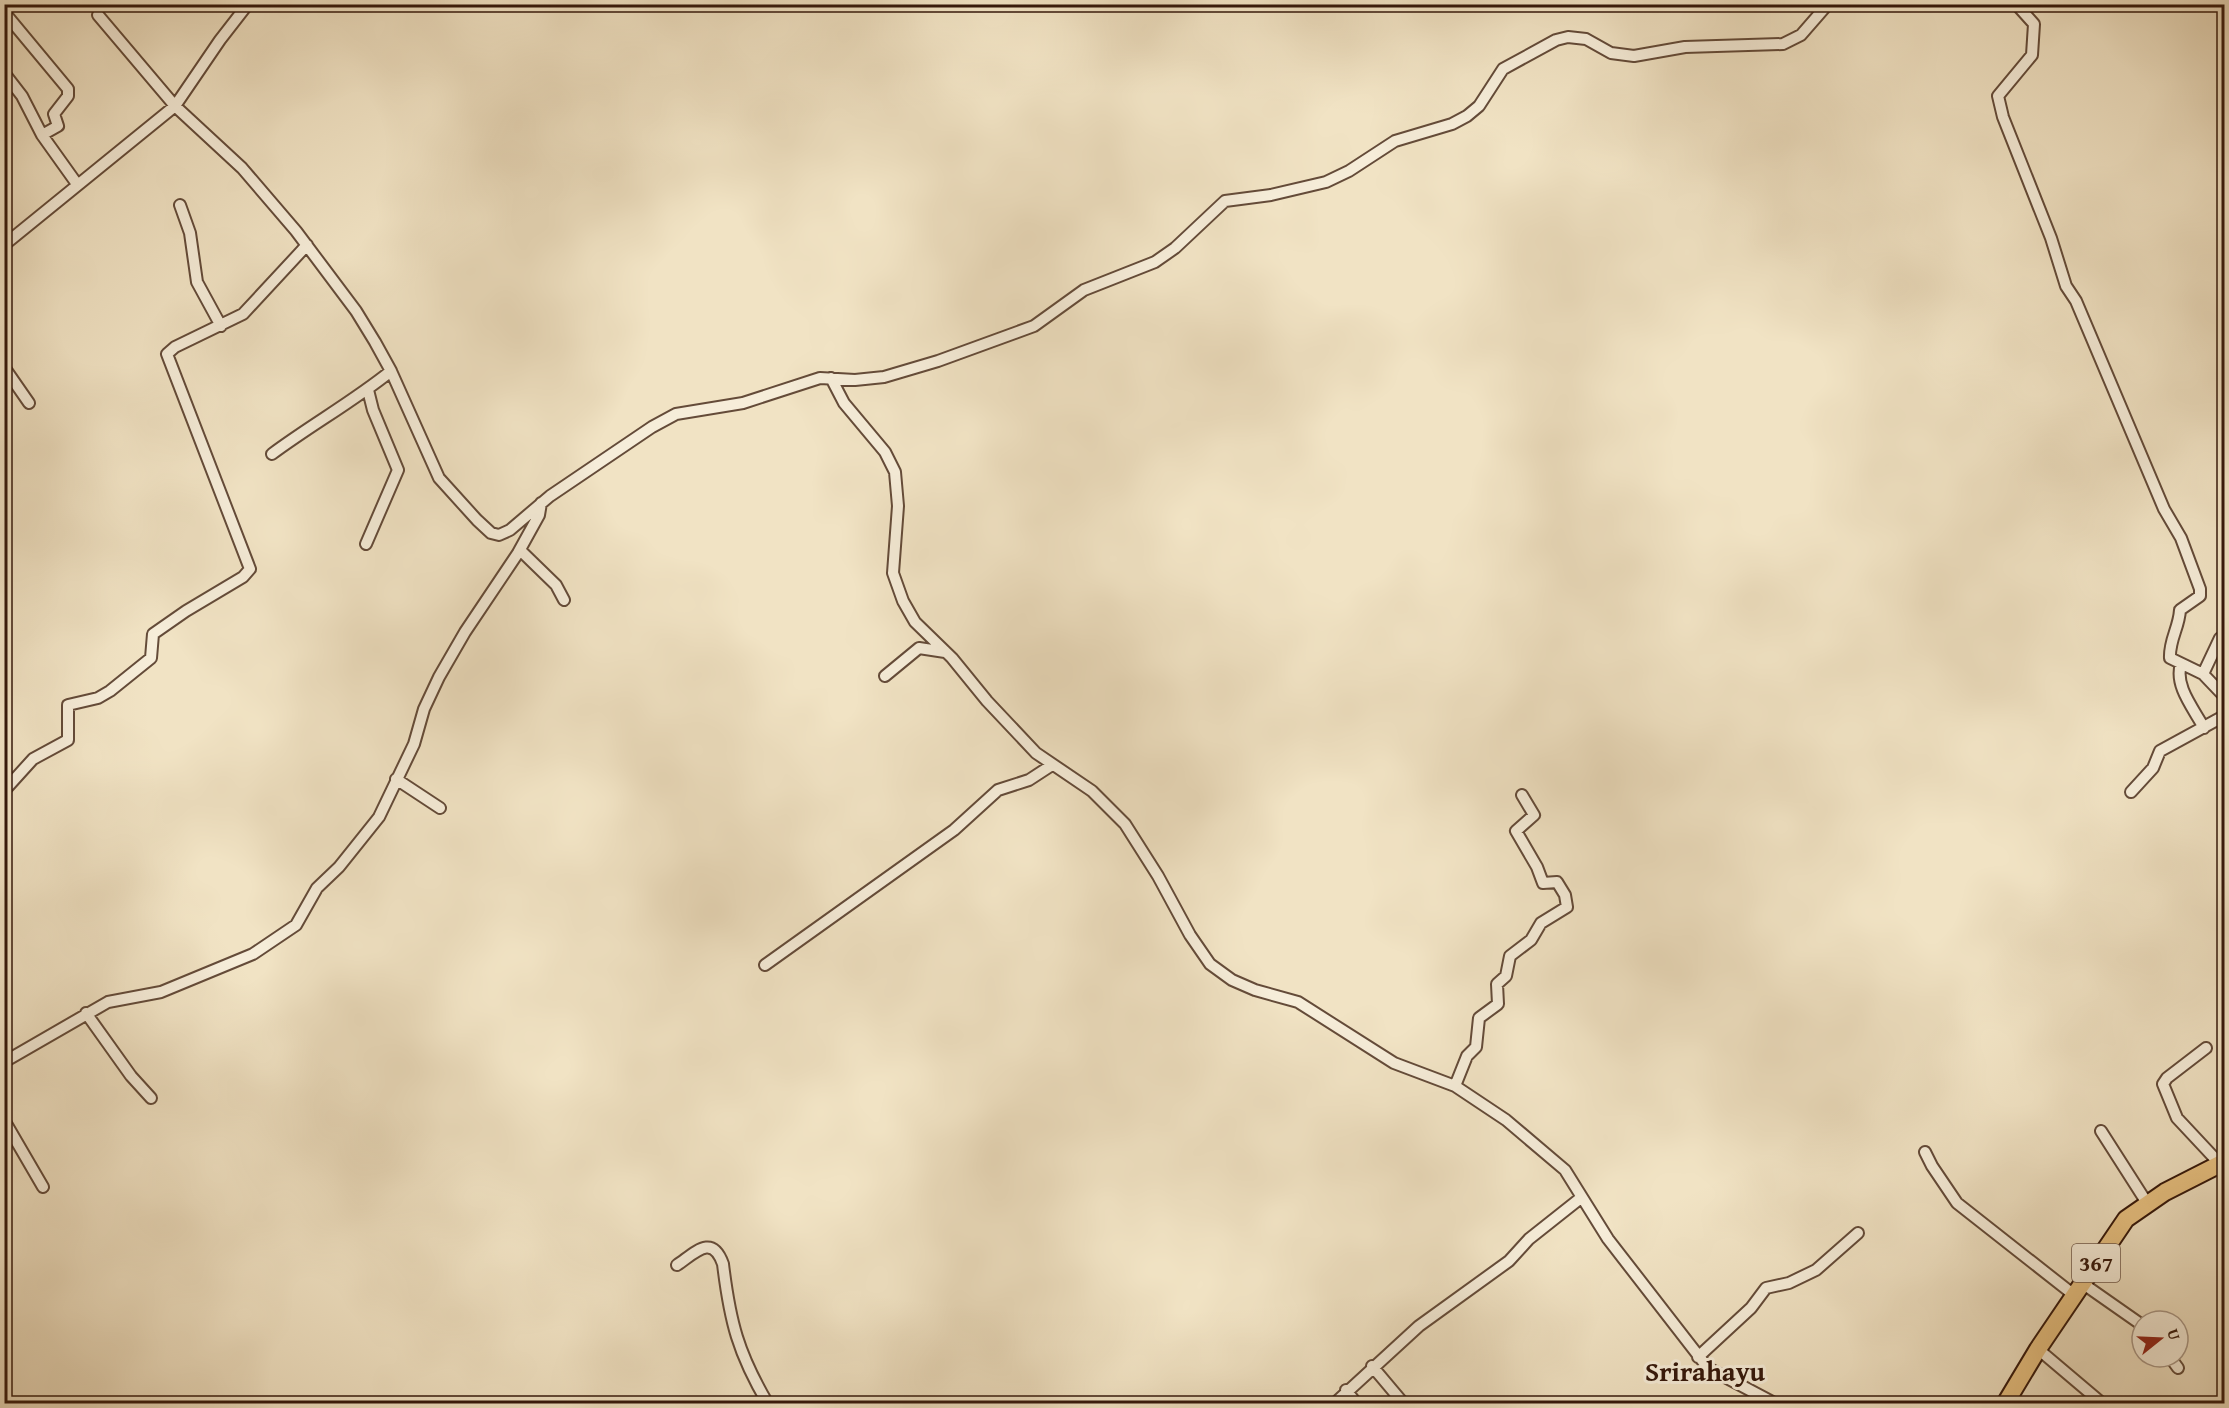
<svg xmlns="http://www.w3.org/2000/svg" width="2229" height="1408" viewBox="0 0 2229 1408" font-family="'Gentium Book Plus',serif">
  <rect width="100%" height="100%" fill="#f1e3c4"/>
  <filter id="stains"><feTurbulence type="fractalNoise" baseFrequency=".00333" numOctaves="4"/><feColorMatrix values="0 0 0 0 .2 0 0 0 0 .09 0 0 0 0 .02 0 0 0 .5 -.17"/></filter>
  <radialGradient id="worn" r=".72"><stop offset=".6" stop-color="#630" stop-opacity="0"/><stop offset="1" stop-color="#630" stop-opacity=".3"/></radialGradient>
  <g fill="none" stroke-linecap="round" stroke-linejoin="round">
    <defs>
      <path id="minor" d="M2016,4L2034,24L2032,55L1998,96L2003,117L2051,238L2066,286L2076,301L2164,509L2181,538L2200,589V596L2180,610C2179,628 2169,640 2170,658L2203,674L2224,696
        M4,12L68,89V96L54,114L58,126L42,135
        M98,15L175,106L242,168L296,231L356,311L375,342L391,371L439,478L477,520L491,533L499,535L510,530L550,496L652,427L676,414L743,403L820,378L855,380L884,377L938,361L1034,326L1084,290L1155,262L1175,248L1225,201L1271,195L1326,182L1349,171L1395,141L1452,124L1467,116L1479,106L1503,69L1556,40L1568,37L1586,39L1611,53L1634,56L1685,47L1783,44L1801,35L1828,4
        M5,74L22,96L42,135L77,184
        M180,205L190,233L197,282L221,326
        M4,245L175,106L220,40L248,4
        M4,367L29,403
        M831,378L844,403L885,452L895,472L898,506L893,573L903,601L915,622L952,658L987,701L1036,753L1092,791L1125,824L1158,876L1190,935L1210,964L1232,980L1255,990L1298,1002L1394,1063L1455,1086L1506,1120L1565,1170L1608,1239L1708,1368L1776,1404
        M272,454C311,425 354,401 391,371
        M366,544L398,470L373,410L368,390
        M520,550L556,585L564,600
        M2181,664C2174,686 2194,709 2204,728
        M2203,674L2220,638
        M885,676L919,648L945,652
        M396,779L440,808
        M4,791L33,759L68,740V705L98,698L110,691L151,658L153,634L186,611L243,577L250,569L167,354L175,347L243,314L307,245
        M2131,792L2153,768L2160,751L2224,716
        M765,965L954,830L998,790L1029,780L1052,765
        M86,1013L131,1076L151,1098
        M2206,1048L2167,1078L2163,1084L2177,1118L2220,1164
        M4,1062L108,1002L161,992L253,954L296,925L317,888L339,867L379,817L414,744L424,709L439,677L465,632L518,553L539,515L541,503
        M1455,1086L1467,1056L1476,1047L1479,1018L1498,1004L1497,984L1506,976L1510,956L1531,940L1541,923L1567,907L1565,895L1557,882L1543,883L1537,867L1516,831L1534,815L1522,795
        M4,1120L43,1187
        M2101,1131L2147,1203
        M1925,1152L1932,1166L1957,1203L2074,1295
        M677,1265C695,1253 712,1233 723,1264C730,1322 738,1353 768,1404
        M2082,1283L2142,1325
        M2038,1349L2103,1404
        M1698,1357L1751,1308L1766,1288L1789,1283L1816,1270L1858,1233
        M2170,1357L2178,1368
        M1372,1366L1404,1404
        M1346,1390L1357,1404
        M1334,1404L1419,1326L1509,1261L1529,1239L1582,1197"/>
      <path id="primary" d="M2005,1404L2038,1349L2126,1219L2165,1192L2224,1162"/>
    </defs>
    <use href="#minor" stroke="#644b39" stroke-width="14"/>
    <use href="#primary" stroke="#35180b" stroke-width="20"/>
    <use href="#minor" stroke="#f6edd9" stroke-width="10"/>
    <use href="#primary" stroke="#e8c282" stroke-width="16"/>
  </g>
  <g text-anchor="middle" stroke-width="6" stroke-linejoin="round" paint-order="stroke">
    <rect fill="#f6edd9" stroke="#6f5849" stroke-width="1.5" x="2072" y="1244" width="48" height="38" rx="4.5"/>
    <g font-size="22" font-weight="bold" fill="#35180b">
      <text x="2096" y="1271">367</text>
    </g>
    <g font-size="27" font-weight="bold" fill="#35180b" stroke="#f6edd9">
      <text x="1705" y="1381">Srirahayu</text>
    </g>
  </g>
  <rect width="2229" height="1408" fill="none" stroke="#f1e3c4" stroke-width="24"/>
  <rect x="6" y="6" width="2217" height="1396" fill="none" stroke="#35180b" stroke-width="3"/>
  <rect x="12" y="12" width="2205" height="1384" fill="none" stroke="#35180b" stroke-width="1.5"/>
  <g transform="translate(2160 1339) rotate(72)"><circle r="28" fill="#f6edd9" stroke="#a99887" stroke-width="1.5"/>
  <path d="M0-4.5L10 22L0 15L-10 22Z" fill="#8f2418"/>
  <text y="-9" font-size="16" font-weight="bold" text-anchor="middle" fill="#35180b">U</text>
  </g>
  <rect width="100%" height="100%" filter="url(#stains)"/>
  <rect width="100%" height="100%" fill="url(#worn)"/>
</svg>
